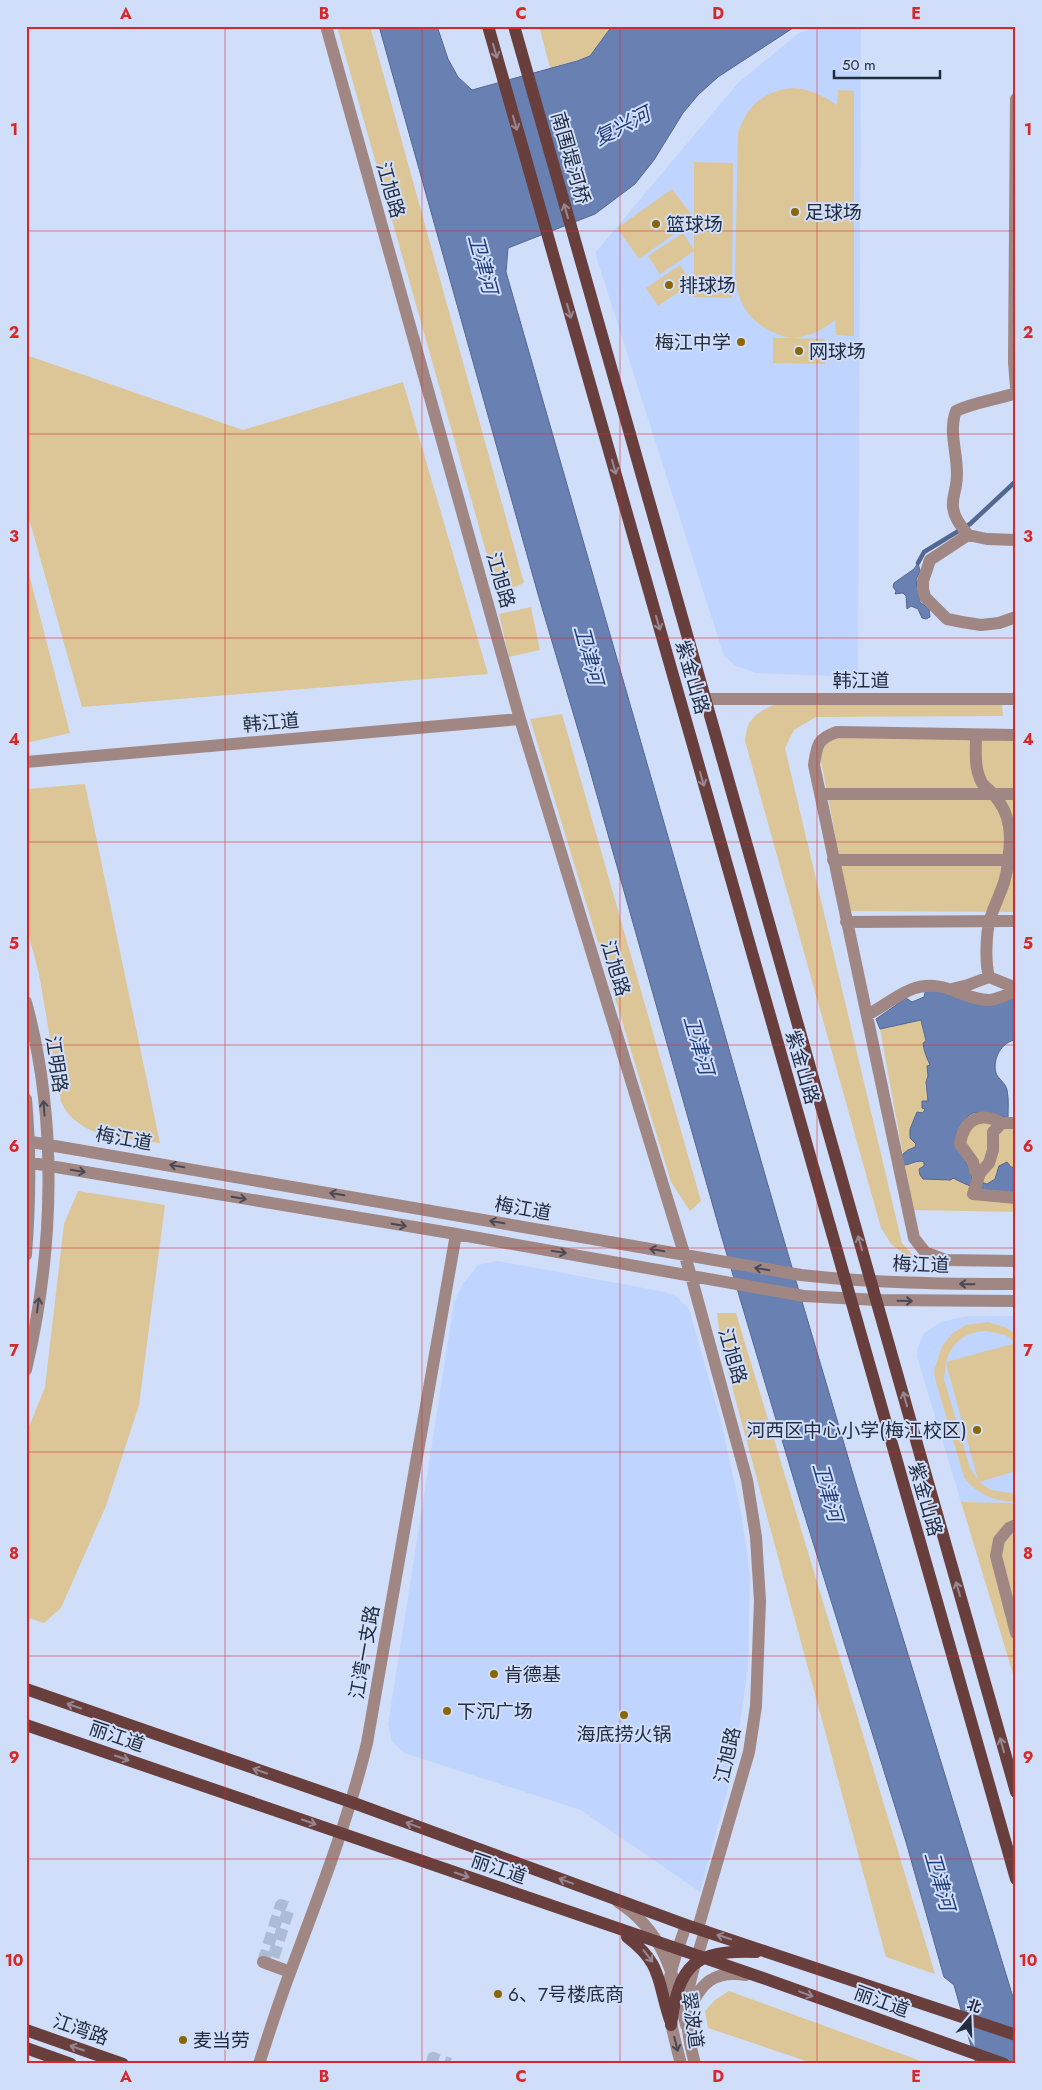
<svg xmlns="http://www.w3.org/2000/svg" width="1042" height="2090" viewBox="0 0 1042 2090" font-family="Jost,'Noto Sans SC',sans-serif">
  <rect width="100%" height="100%" fill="#d0defa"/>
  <path fill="#bfd4fe" d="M817,26H861L858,677L756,673L736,666L724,656L595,253L738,83L799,33Z
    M498,1261L665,1292L677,1297L689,1309L721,1422L741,1512L750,1576L748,1667L734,1766L700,1892L581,1810L404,1753L392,1741L388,1725L454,1303L462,1285L478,1265Z
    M967,1316H1016V1503L961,1502L917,1357L918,1347L924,1333L941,1322Z"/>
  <path fill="#dcc698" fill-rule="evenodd" d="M337,26H370L524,583L498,594Z
    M539,26H612L590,56L550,68Z
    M793,88C810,89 822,95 837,105L838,90L854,91V336L836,335L835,320C822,331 808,337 791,338L825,339V364L773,363V338H790C758,330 739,312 735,278L738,133C747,105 764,91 793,88Z
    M694,162L733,163L732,298L694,297V251L660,274L648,256L683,233L694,250V220L639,259L617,228L672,189L694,218Z
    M680,265L692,283L658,306L646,288Z
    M26,355L243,430L403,382L488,674L82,707L26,508Z
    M26,562L70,733L26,743Z
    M531,607L540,650L509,657L499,614Z
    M774,705H1002L1003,716L816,717L794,730L785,748L902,1243L917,1260L914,1261L891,1244L881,1228L745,741C747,719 755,713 774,705Z
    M562,714L701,1201L690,1211L671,1182L530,719Z
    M1016,736V912L850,911L820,756L824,745L837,738Z
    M85,784L160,1143C125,1138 78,1139 61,1102L39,974L26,925V789Z
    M921,1020L926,1041L923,1043C924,1053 927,1057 931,1066H927L928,1076L926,1082L928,1101L923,1113L917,1112L910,1129L916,1144L915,1147L908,1150L911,1165L919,1161L924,1162L925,1166L920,1168L927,1178H953L968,1183L987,1184L972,1179L961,1125L968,1116L972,1114L1016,1126V1179L1005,1177L1016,1212L913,1210L880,1029Z
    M78,1191L165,1205L139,1405L106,1506L61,1608L44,1623L26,1617V1434L45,1387L64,1224Z
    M717,1313H736L935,1974L886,1957L721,1346Z
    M988,1322L1005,1327L1016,1334V1471L979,1482L991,1490L1016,1494V1502C995,1501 977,1495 964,1477L936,1382L934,1371L942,1346L953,1333L966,1325ZM986,1331L1005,1335L1016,1343L946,1362C952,1342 965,1332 986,1331ZM946,1363L978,1480L970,1468L944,1379Z
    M961,1502L1016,1503V1684Z
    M729,1991L929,2064H815L708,2028L705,2011L715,2000Z"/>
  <path fill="#6880b2" stroke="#546790" d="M379,26H437L448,59L458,77L472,90L577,61L590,56L612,26H796L718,77L698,95L683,113L654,160L635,184L595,214L508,248L506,272L778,1220L858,1491L1016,2007V2064H976L954,1985L944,1977L906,1842L802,1507L722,1238L587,760L538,594Z
    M918,563L920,571L916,580L920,602L929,609L930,617L926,619L922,618L918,609L911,606L907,609L906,596L903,593L895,594L896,591L893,587L894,583L914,569Z
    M926,988L973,1002L1016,995V1040C1002,1041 992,1059 996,1073C998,1079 1006,1083 1007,1090C1009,1099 1008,1109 1008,1118C999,1115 977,1109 969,1115C966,1118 963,1122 961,1125L964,1159L971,1172L972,1179L987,1184L995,1179L999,1166L1007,1162L1011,1167L1016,1168V1190C997,1198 970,1187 953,1178L951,1180L923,1179L920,1175L919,1169L924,1166V1162C918,1159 910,1165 904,1165L898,1158L908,1150L915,1147L916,1144L910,1138V1129L917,1112L923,1113L925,1109L922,1108V1101H928L926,1082L928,1076L927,1066L930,1065C927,1058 924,1052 923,1043L926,1041L921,1020L880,1029L876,1019L906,998L912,1002L924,997Z"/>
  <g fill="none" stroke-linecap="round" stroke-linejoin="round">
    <path stroke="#546790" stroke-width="4.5" d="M918,563L924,552L970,524L1016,481"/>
    <path stroke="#aebbd5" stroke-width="12" stroke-dasharray="12 6" stroke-linecap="butt" d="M263,1962L281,1905L289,1908L271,1965
      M432,2064L433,2058L450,2064"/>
    <path stroke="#a08784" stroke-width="12" d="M326,26L520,719L691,1276L747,1480L756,1537L760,1601L756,1706L749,1752L698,1928
      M1016,99L1014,362L1016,387
      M1016,393C996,400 975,402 956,411C947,435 961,460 956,485C955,493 952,499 953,507C954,518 961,526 968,535L987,539L1016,540
      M968,535L930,560L923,581V589L925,597L947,619L962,622L981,625L999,623L1016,617
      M706,699H1016
      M976,735C976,750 974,767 981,781C983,786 990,790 994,795C1011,814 1012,836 1008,860H1016
      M1016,735L837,732C817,739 817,745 814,765L914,1238L925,1252L946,1260L1016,1261
      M26,762L520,719
      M821,794H1016
      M833,860H1008C1007,884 997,897 990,919C986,933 985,962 989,977L1016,988
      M846,922L1016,921
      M952,989L968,985L989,977
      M26,1002C58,1120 54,1251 26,1370
      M867,1015C885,1006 904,988 925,986C948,983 968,1001 990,1000C998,999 1008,994 1016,991
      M26,1099C31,1152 30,1203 26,1255
      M1016,1123H1002L993,1132V1150L989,1163L980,1173L973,1194L1016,1198
      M26,1141L801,1275C872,1283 944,1284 1016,1284
      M26,1162L456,1234L804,1296L877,1300L1016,1301
      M980,1173L975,1171L973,1162L960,1144C964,1119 980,1111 1002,1123
      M1016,1525L1009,1528L999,1540L996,1556L1016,1633
      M618,1902C665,1932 673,1975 686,2025
      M263,1962L290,1972
      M689,2013C699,1983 714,1970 746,1975
      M259,2064C269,2033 279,2001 291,1970C319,1895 348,1821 367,1743L456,1234
      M681,2064C675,2041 669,2019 668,1996C668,1972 679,1947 686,1925
      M695,2064C679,2005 688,1987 705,1931"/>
    <path stroke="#693f3d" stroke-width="12" d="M488,26L1016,1879
      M514,26L1016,1792
      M26,1689L351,1802L686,1925L1016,2035
      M26,1725L760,1977L1004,2064
      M627,1937C663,1964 657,1982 670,2020
      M671,2025C679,1964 694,1950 756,1952
      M26,2030L123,2064
      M26,2048L71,2064"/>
  </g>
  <defs><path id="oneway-shaft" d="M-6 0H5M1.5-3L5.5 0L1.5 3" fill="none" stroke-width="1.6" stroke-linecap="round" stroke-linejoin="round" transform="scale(1.25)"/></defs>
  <g stroke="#978792">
    <use href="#oneway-shaft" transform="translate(495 51) rotate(74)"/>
    <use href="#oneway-shaft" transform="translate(515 123) rotate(74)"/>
    <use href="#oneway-shaft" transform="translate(566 211) rotate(-106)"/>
    <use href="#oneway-shaft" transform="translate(569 311) rotate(74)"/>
    <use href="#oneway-shaft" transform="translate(614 467) rotate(74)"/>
    <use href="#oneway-shaft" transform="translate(658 623) rotate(74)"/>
    <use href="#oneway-shaft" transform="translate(702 779) rotate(74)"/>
    <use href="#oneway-shaft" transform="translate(860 1243) rotate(-106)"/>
    <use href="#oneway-shaft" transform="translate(905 1399) rotate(-106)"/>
    <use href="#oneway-shaft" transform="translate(958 1589) rotate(-106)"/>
    <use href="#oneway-shaft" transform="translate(74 1706) rotate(-161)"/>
    <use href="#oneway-shaft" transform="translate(1002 1745) rotate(-106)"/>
    <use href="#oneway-shaft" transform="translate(122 1758) rotate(19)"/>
    <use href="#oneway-shaft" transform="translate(260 1771) rotate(-161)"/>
    <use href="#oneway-shaft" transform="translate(309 1822) rotate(19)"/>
    <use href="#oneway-shaft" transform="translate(413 1825) rotate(-160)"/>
    <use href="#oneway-shaft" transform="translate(462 1875) rotate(19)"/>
    <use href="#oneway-shaft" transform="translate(566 1881) rotate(-160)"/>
    <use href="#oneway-shaft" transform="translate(724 1937) rotate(-162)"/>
    <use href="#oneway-shaft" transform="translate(648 1956) rotate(52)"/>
    <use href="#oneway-shaft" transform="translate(806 1994) rotate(20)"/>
    <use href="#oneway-shaft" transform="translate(77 2048) rotate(-161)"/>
  </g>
  <g stroke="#494854">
    <use href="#oneway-shaft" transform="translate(44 1108) rotate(-94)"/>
    <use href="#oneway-shaft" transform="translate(177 1166) rotate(-170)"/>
    <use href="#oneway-shaft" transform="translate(78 1171) rotate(10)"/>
    <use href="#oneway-shaft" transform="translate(337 1194) rotate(-170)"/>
    <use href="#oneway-shaft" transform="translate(239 1198) rotate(10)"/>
    <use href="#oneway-shaft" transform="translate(497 1222) rotate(-170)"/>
    <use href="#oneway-shaft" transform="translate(399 1225) rotate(10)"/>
    <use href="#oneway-shaft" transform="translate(657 1250) rotate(-170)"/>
    <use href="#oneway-shaft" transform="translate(559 1252) rotate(10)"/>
    <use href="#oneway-shaft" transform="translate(762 1269) rotate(-170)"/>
    <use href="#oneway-shaft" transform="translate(967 1284) rotate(-179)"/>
    <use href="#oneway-shaft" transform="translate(905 1301) rotate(1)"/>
    <use href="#oneway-shaft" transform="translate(38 1305) rotate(-82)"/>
    <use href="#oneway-shaft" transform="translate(676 2044) rotate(76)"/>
  </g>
  <path fill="none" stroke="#d62828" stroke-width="1" stroke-opacity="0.55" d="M225,26V2064M422,26V2064M620,26V2064M817,26V2064M26,231H1016M26,434H1016M26,638H1016M26,842H1016M26,1045H1016M26,1248H1016M26,1452H1016M26,1656H1016M26,1859H1016"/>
  <g fill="#8a6604" stroke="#d0defa" stroke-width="2">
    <circle cx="795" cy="212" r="5"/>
    <circle cx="656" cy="224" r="5"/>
    <circle cx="669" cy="285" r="5"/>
    <circle cx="741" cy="342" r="5"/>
    <circle cx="799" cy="351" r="5"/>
    <circle cx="977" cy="1430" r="5"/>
    <circle cx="494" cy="1674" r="5"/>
    <circle cx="447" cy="1711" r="5"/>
    <circle cx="624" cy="1715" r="5"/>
    <circle cx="498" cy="1994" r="5"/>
    <circle cx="183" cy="2040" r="5"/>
  </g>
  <g text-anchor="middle" stroke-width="4" stroke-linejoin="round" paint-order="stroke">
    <g font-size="19" fill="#242d3f" stroke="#d0defa">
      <text transform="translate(571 158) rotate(74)" y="7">南围堤河桥</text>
      <text transform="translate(391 190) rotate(74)" y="7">江旭路</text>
      <text transform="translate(501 580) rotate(74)" y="7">江旭路</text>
      <text transform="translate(693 677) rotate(74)" y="7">紫金山路</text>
      <text x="861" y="687">韩江道</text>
      <text transform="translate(271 722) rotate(-5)" y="7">韩江道</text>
      <text transform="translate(616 968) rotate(73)" y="7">江旭路</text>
      <text transform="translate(57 1064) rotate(82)" y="7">江明路</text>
      <text transform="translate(803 1067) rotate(74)" y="7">紫金山路</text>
      <text transform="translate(124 1138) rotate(10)" y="7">梅江道</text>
      <text transform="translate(523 1208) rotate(10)" y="7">梅江道</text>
      <text transform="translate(921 1264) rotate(2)" y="7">梅江道</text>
      <text transform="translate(733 1356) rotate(74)" y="7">江旭路</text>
      <text transform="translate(926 1499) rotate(74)" y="7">紫金山路</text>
      <text transform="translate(364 1652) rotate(-80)" y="7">江湾一支路</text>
      <text transform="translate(117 1736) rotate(19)" y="7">丽江道</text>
      <text transform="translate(727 1755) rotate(-77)" y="7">江旭路</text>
      <text transform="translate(499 1868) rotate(19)" y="7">丽江道</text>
      <text transform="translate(882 2001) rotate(20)" y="7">丽江道</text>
      <text transform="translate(693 2020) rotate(82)" y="7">翠波道</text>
      <text transform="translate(81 2029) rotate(19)" y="7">江湾路</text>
    </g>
    <g font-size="19" fill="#242d3f" stroke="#d0defa" text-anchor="start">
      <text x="805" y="219">足球场</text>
      <text x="666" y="231">篮球场</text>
      <text x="679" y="292">排球场</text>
      <text x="731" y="349" text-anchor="end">梅江中学</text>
      <text x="809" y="358">网球场</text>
      <text x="967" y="1437" text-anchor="end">河西区中心小学(梅江校区)</text>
      <text x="504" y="1681">肯德基</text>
      <text x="457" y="1718">下沉广场</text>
      <text x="624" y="1741" text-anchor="middle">海底捞火锅</text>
      <text x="508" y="2001">6、7号楼底商</text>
      <text x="193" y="2047">麦当劳</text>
    </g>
    <g font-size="20" font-style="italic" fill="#203b78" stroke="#d0defa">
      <text transform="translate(622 126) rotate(-27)" y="7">复兴河</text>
      <text transform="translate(483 264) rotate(75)" y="7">卫津河</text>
      <text transform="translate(589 655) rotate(75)" y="7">卫津河</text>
      <text transform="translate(699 1045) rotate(74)" y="7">卫津河</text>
      <text transform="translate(828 1492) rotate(74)" y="7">卫津河</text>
      <text transform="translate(940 1881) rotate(74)" y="7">卫津河</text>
    </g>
  </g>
  <rect width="1042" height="2090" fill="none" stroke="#d0defa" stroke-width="55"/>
  <g transform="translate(970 2018) rotate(19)" stroke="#d0defa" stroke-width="4" paint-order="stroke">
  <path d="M0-4L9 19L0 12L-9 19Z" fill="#242d3f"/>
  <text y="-8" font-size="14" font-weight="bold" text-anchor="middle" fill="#242d3f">北</text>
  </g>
  <path d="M834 70v8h106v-8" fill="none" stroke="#242d3f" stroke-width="2.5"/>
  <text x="842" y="70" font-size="15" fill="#242d3f" stroke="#d0defa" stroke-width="4" paint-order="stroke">50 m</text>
  <rect x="28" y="28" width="986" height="2034" fill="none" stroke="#d62828" stroke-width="2"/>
  <g font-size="16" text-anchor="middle" font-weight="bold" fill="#d62828">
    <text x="126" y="19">A</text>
    <text x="324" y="19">B</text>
    <text x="521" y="19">C</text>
    <text x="718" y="19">D</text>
    <text x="916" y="19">E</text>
    <text x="14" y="135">1</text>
    <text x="1028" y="135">1</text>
    <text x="14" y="338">2</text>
    <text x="1028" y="338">2</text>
    <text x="14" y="542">3</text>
    <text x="1028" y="542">3</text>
    <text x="14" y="745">4</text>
    <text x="1028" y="745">4</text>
    <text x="14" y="949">5</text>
    <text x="1028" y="949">5</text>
    <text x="14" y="1152">6</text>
    <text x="1028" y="1152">6</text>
    <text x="14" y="1356">7</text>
    <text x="1028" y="1356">7</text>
    <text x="14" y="1559">8</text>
    <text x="1028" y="1559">8</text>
    <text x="14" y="1763">9</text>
    <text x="1028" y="1763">9</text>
    <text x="14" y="1966">10</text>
    <text x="1028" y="1966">10</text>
    <text x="126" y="2082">A</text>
    <text x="324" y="2082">B</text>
    <text x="521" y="2082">C</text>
    <text x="718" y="2082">D</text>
    <text x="916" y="2082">E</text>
  </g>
</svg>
